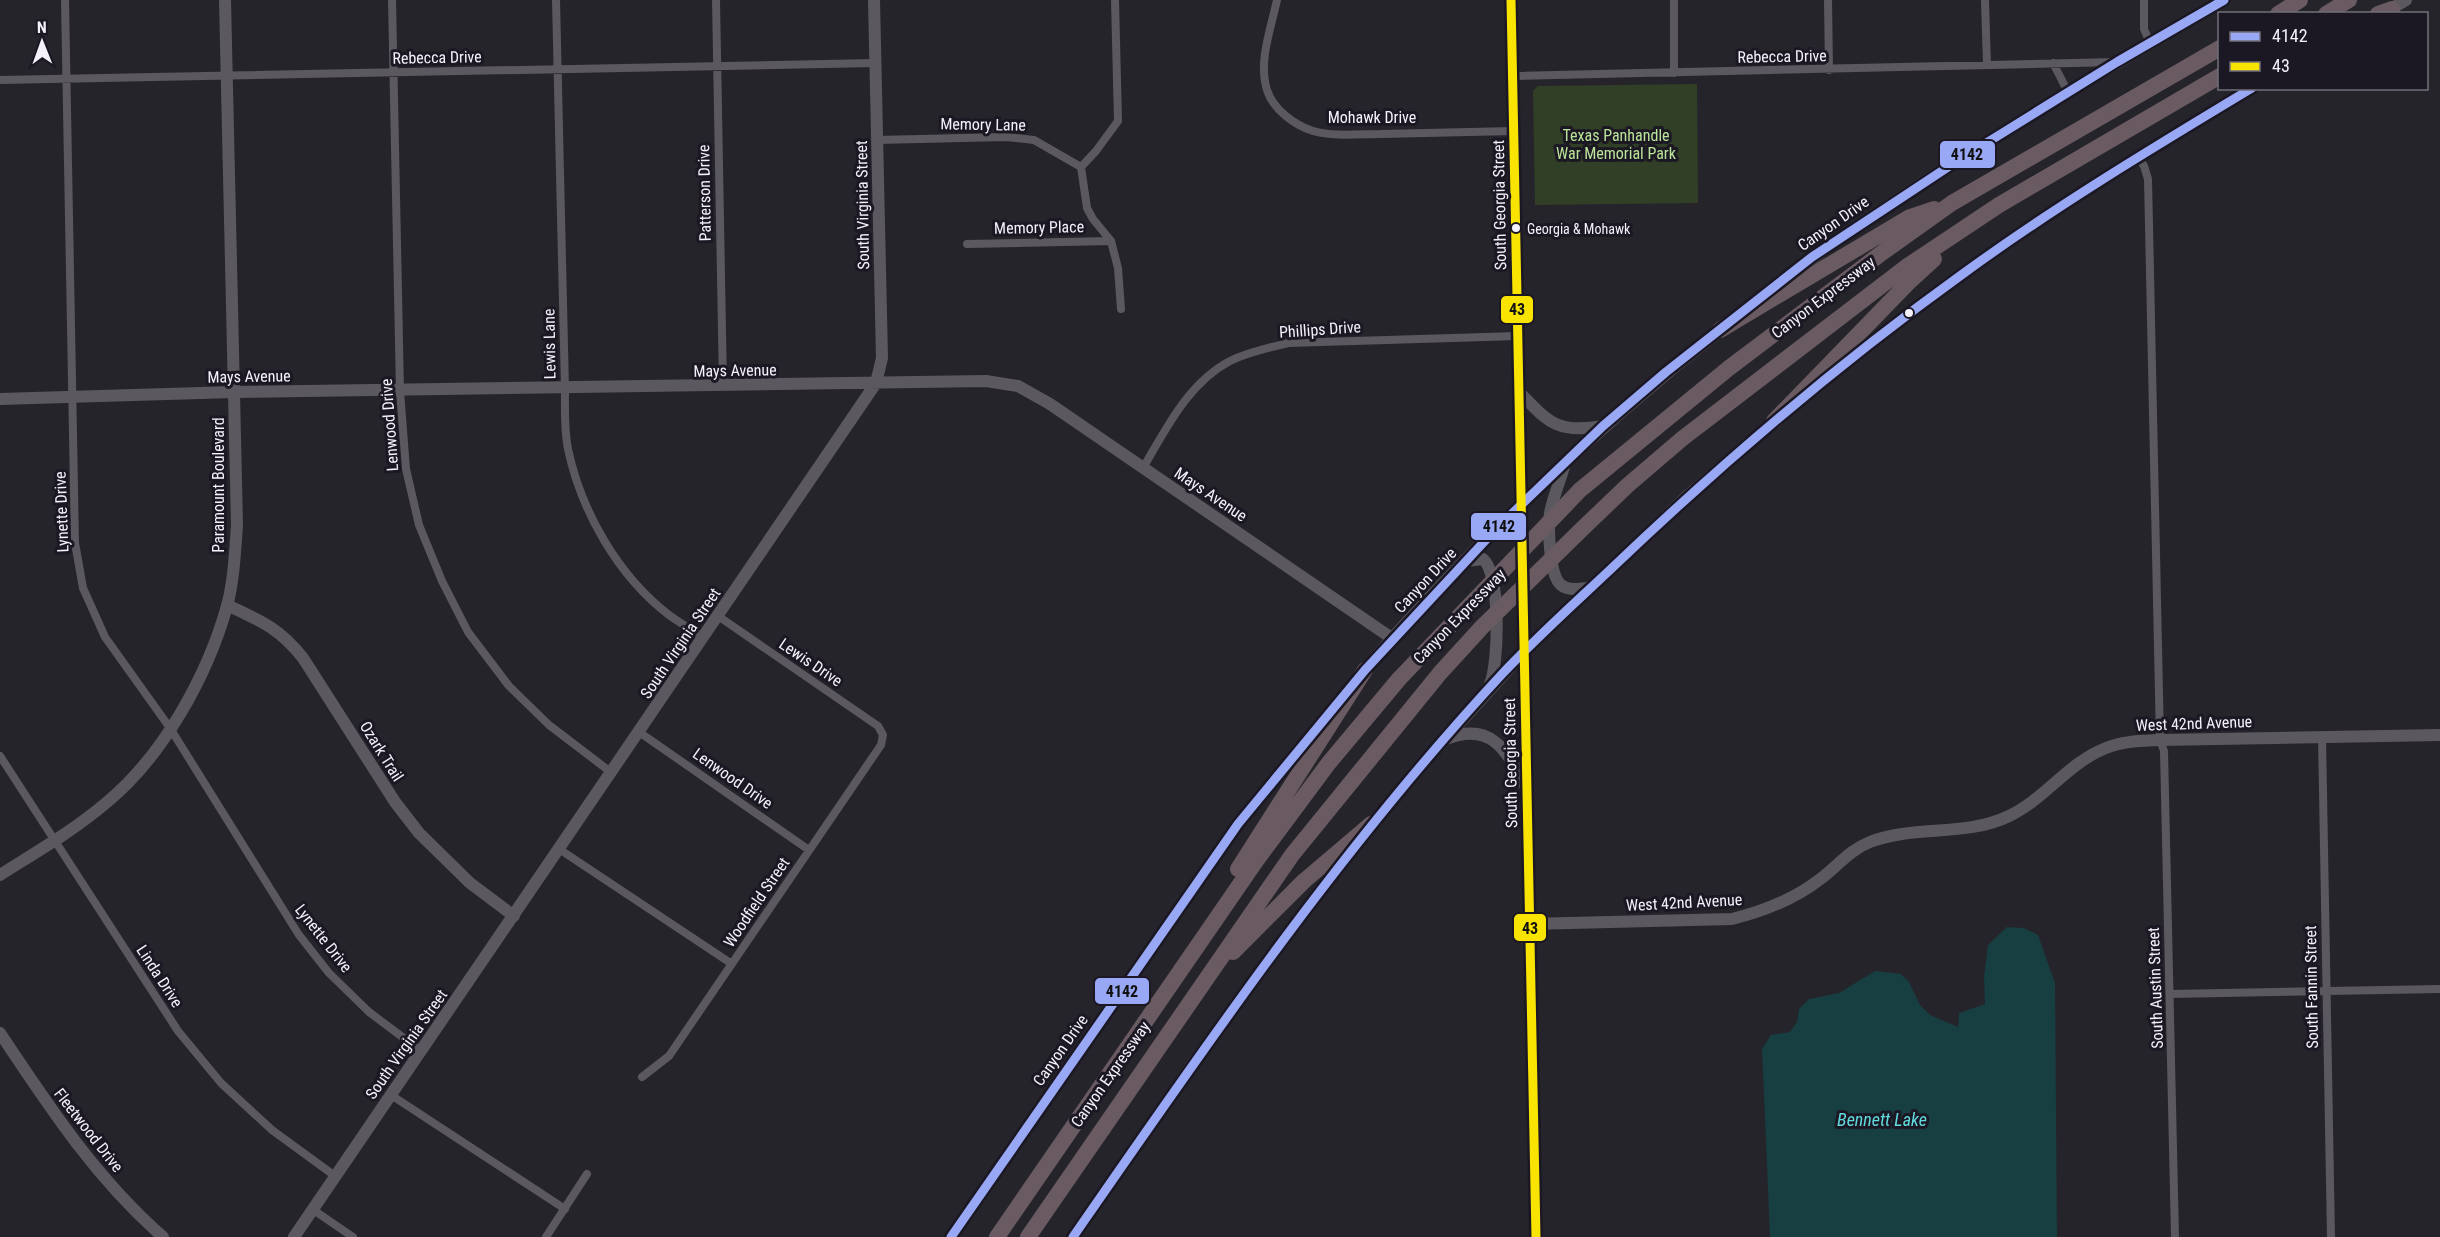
<svg xmlns="http://www.w3.org/2000/svg" width="2440" height="1237" viewBox="0 0 2440 1237" font-family="'Roboto Condensed',sans-serif">
  <rect width="100%" height="100%" fill="#26242b"/>
  <path fill="#313f26" d="M1697,84L1698,203L1535,205L1533,91L1538,86Z"/>
  <path fill="#173e40" d="M2007,927L2024,928L2038,935L2055,983L2057,1237H1770L1762,1049L1771,1035L1790,1032L1797,1022L1799,1009L1809,999L1839,993L1875,971L1901,974L1909,982L1920,1005L1930,1015L1958,1027L1959,1013L1985,1004L1984,977L1988,945Z"/>
  <g fill="none" stroke-linecap="round" stroke-linejoin="round">
    <path stroke="#5b595f" stroke-width="8" d="M65,0L75,543L83,588L105,637L170,728L299,935L329,973L369,1012L421,1051
      M392,0L400,391L406,469L419,525L442,581L468,632L509,686L549,725L612,773
      M556,0L565,389C565,408 564,429 568,449C581,511 618,576 669,615C680,623 692,630 704,638
      M716,0L723,386
      M1277,0C1271,28 1258,62 1267,90C1273,109 1294,125 1313,131C1334,137 1360,134 1381,134C1425,133 1470,132 1514,131
      M1674,0V73
      M1828,0L1829,70
      M1985,0L1987,65
      M2144,0V29L2150,43
      M2053,63L2068,92
      M1513,76L2116,62
      M0,80L875,63
      M877,140L1006,137L1034,140L1081,167L1096,151L1118,121L1115,0
      M2138,157L2144,166L2148,179L2160,740L2164,751L2175,1237
      M1081,167L1087,208L1093,219L1111,241L1118,268L1121,309
      M967,244L1111,241
      M1143,468C1166,429 1188,383 1230,361C1248,352 1268,348 1288,343L1518,336
      M639,732L809,850
      M2322,736L2331,1237
      M0,756L178,1031L221,1083L272,1130L335,1176
      M559,849L732,964
      M2170,994L2440,989
      M642,1077L669,1056L881,745L883,735L878,726L718,616
      M391,1095L565,1209
      M312,1209L353,1237
      M546,1237L587,1174"/>
    <path stroke="#5b595f" stroke-width="12" d="M1511,0L1536,1237
      M2384,13L2406,0
      M1759,299C1904,185 2066,94 2224,0
      M1821,382C1956,272 2102,176 2253,88
      M1519,392C1549,423 1558,434 1603,426
      M0,399L234,392L986,381L1018,386L1050,404L1393,639
      M1565,463C1561,479 1553,497 1550,513C1548,528 1549,575 1561,585C1570,592 1583,588 1593,587
      M1466,561L1483,559C1501,574 1499,663 1490,684
      M227,605C261,621 279,628 303,658L395,802L419,833L470,883L514,916
      M1360,675C1470,547 1594,429 1727,325
      M1446,739C1491,721 1506,750 1525,785
      M1367,830L1428,758L1524,652L1686,497L1780,416
      M0,875C36,852 73,831 106,803C163,756 207,677 227,606C234,580 235,552 237,525L225,0
      M1529,924L1732,919C1764,911 1793,900 1819,880C1837,867 1849,850 1870,842C1914,825 1966,837 2009,816C2045,799 2069,762 2106,748C2123,741 2142,741 2160,740L2440,735
      M0,1033C50,1108 95,1177 163,1237
      M294,1237L876,383L882,358L874,0
      M951,1237L1238,824L1334,707
      M1073,1237L1196,1059L1356,843"/>
    <path stroke="#6a5a61" stroke-width="16" d="M2278,14L2300,0
      M2326,14L2349,0
      M2378,14L2392,9
      M1720,330L1910,217L1934,209
      M1774,421L1910,281L1934,259
      M1238,869L1365,670
      M1233,952L1304,881L1371,824
      M997,1237L1256,861L1328,764L1399,679L1580,490L1729,368L1879,255L1952,203L2220,48
      M1028,1237L1292,855L1440,673L1482,627L1582,529L1628,485L1683,438L1906,267L1999,205L2220,76"/>
    <defs>
      <path id="bus-1" d="M951,1237L1238,824L1365,670L1495,530L1603,426L1666,372L1812,257L1954,163L2117,62L2224,0
        M1073,1237C1208,1042 1342,846 1503,673C1538,636 1575,603 1612,568C1723,462 1839,363 1964,273C2056,206 2154,147 2252,88"/>
      <path id="bus-2" d="M1511,0L1536,1237"/>
    </defs>
    <use href="#bus-1" stroke="#1b1824" stroke-width="14"/>
    <use href="#bus-2" stroke="#1b1824" stroke-width="14"/>
    <use href="#bus-1" stroke="#99a8f5" stroke-width="9"/>
    <use href="#bus-2" stroke="#f9e401" stroke-width="9"/>
  </g>
  <g fill="#f4f1fb" stroke="#1b1824" stroke-width="2">
    <circle cx="1516" cy="228" r="5"/>
    <circle cx="1909" cy="313" r="5"/>
  </g>
  <g text-anchor="middle" stroke-width="6" stroke-linejoin="round" paint-order="stroke">
    <g font-size="14" fill="#f4f1fb" stroke="#1b1824" text-anchor="start">
      <text x="1527" y="234">Georgia &amp; Mohawk</text>
    </g>
    <g font-size="16" fill="#f4f1fb" stroke="#1b1824">
      <text transform="translate(1782 56) rotate(-1)" y="6">Rebecca Drive</text>
      <text transform="translate(437 57) rotate(-1)" y="6">Rebecca Drive</text>
      <text x="1372" y="123">Mohawk Drive</text>
      <text transform="translate(983 124) rotate(1)" y="6">Memory Lane</text>
      <text transform="translate(704 193) rotate(-91)" y="6">Patterson Drive</text>
      <text transform="translate(862 205) rotate(-91)" y="6">South Virginia Street</text>
      <text transform="translate(1499 205) rotate(-91)" y="6">South Georgia Street</text>
      <text transform="translate(1833 223) rotate(-35)" y="6">Canyon Drive</text>
      <text transform="translate(1039 227) rotate(-1)" y="6">Memory Place</text>
      <text transform="translate(1823 297) rotate(-37)" y="6">Canyon Expressway</text>
      <text transform="translate(1320 329) rotate(-4)" y="6">Phillips Drive</text>
      <text transform="translate(549 344) rotate(-91)" y="6">Lewis Lane</text>
      <text transform="translate(735 370) rotate(-1)" y="6">Mays Avenue</text>
      <text transform="translate(249 376) rotate(-1)" y="6">Mays Avenue</text>
      <text transform="translate(389 425) rotate(-94)" y="6">Lenwood Drive</text>
      <text transform="translate(218 485) rotate(-90)" y="6">Paramount Boulevard</text>
      <text transform="translate(1211 494) rotate(34)" y="6">Mays Avenue</text>
      <text transform="translate(61 512) rotate(-92)" y="6">Lynette Drive</text>
      <text transform="translate(1425 580) rotate(-47)" y="6">Canyon Drive</text>
      <text transform="translate(1459 616) rotate(-46)" y="6">Canyon Expressway</text>
      <text transform="translate(680 643) rotate(-56)" y="6">South Virginia Street</text>
      <text transform="translate(811 662) rotate(34)" y="6">Lewis Drive</text>
      <text transform="translate(2194 723) rotate(-2)" y="6">West 42nd Avenue</text>
      <text transform="translate(382 751) rotate(58)" y="6">Ozark Trail</text>
      <text transform="translate(1510 763) rotate(-91)" y="6">South Georgia Street</text>
      <text transform="translate(733 778) rotate(35)" y="6">Lenwood Drive</text>
      <text transform="translate(756 902) rotate(-56)" y="6">Woodfield Street</text>
      <text transform="translate(1684 902) rotate(-3)" y="6">West 42nd Avenue</text>
      <text transform="translate(324 938) rotate(52)" y="6">Lynette Drive</text>
      <text transform="translate(160 976) rotate(57)" y="6">Linda Drive</text>
      <text transform="translate(2311 987) rotate(-91)" y="6">South Fannin Street</text>
      <text transform="translate(2155 988) rotate(-92)" y="6">South Austin Street</text>
      <text transform="translate(406 1044) rotate(-55)" y="6">South Virginia Street</text>
      <text transform="translate(1060 1050) rotate(-55)" y="6">Canyon Drive</text>
      <text transform="translate(1110 1074) rotate(-55)" y="6">Canyon Expressway</text>
      <text transform="translate(89 1130) rotate(52)" y="6">Fleetwood Drive</text>
    </g>
    <g font-size="16" fill="#bae498" stroke="#1b1824">
      <text x="1616" y="141">Texas Panhandle<tspan x="1616" dy="18">War Memorial Park</tspan></text>
    </g>
    <g font-size="18" font-style="italic" fill="#60dbde" stroke="#1b1824">
      <text x="1882" y="1126">Bennett Lake</text>
    </g>
  </g>
  <g stroke="#1b1824" stroke-width="2">
    <rect x="1939" y="140" width="57" height="29" rx="6" fill="#99a8f5"/>
    <rect x="1500" y="295" width="34" height="29" rx="6" fill="#f9e401"/>
    <rect x="1470" y="512" width="57" height="29" rx="6" fill="#99a8f5"/>
    <rect x="1513" y="913" width="34" height="29" rx="6" fill="#f9e401"/>
    <rect x="1094" y="977" width="56" height="28" rx="6" fill="#99a8f5"/>
  </g>
  <g font-size="16" text-anchor="middle" font-weight="bold" fill="#111">
    <text x="1967" y="160">4142</text>
    <text x="1517" y="315">43</text>
    <text x="1499" y="532">4142</text>
    <text x="1530" y="934">43</text>
    <text x="1122" y="997">4142</text>
  </g>
  <rect x="2218" y="12" width="210" height="78" fill="#1b1824" stroke="#726f7a" stroke-width="1.5"/>
  <rect x="2230" y="32" width="30" height="9" fill="#99a8f5" stroke="#726f7a" stroke-width="1.5"/>
  <text x="2272" y="42" font-size="18" fill="#f4f1fb">4142</text>
  <rect x="2230" y="62" width="30" height="9" fill="#f9e401" stroke="#726f7a" stroke-width="1.5"/>
  <text x="2272" y="72" font-size="18" fill="#f4f1fb">43</text>
  <g transform="translate(42 42) rotate(359)" stroke="#1b1824" stroke-width="4.5" paint-order="stroke">
  <path d="M0-4.5L10 22L0 15L-10 22Z" fill="#f4f1fb"/>
  <text y="-9" font-size="16" font-weight="bold" text-anchor="middle" fill="#f4f1fb">N</text>
  </g>
</svg>
